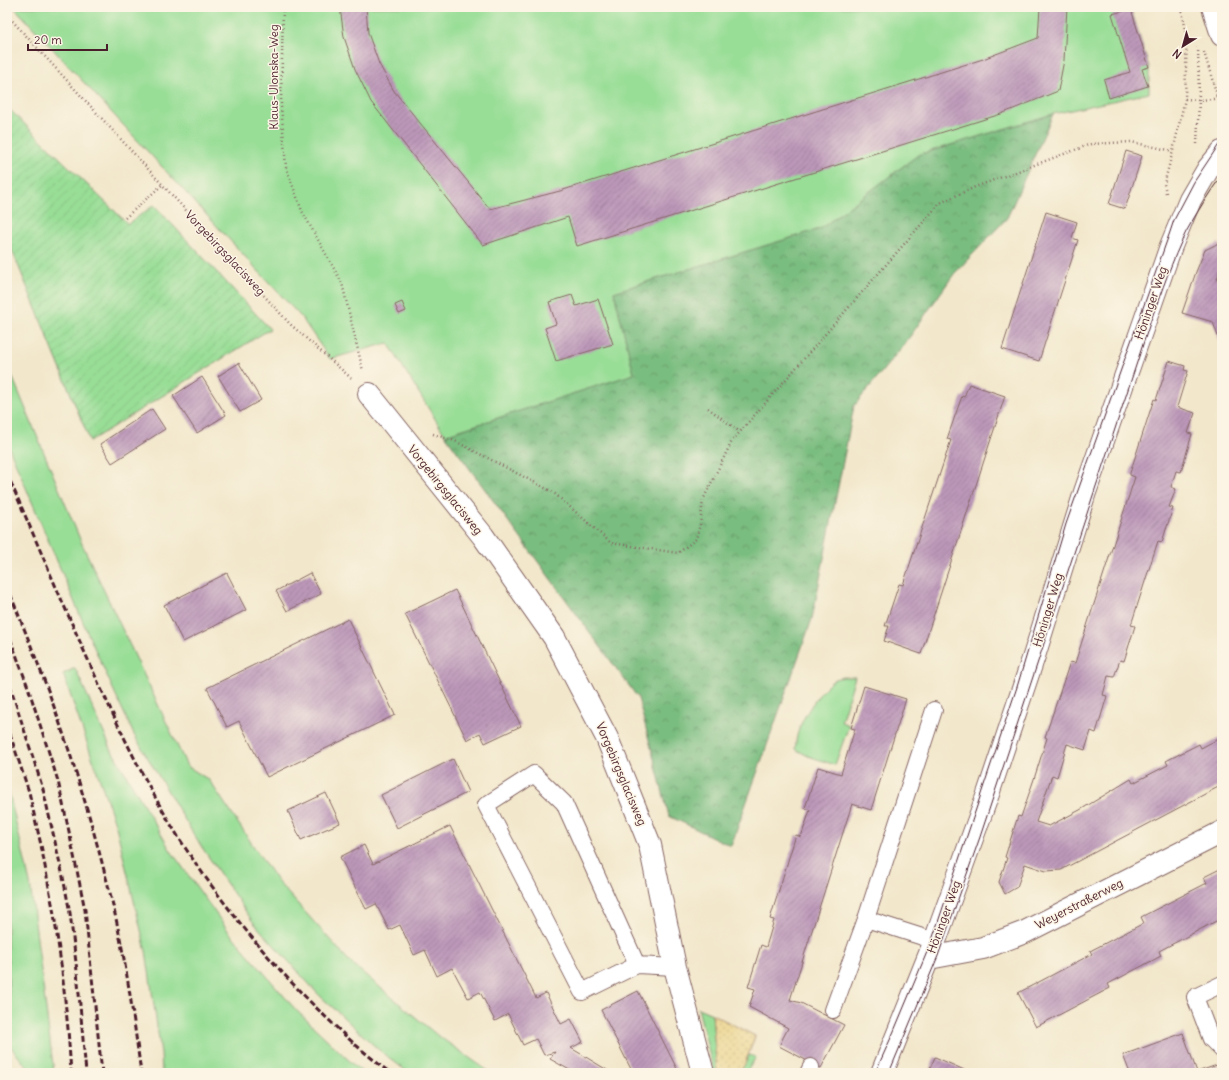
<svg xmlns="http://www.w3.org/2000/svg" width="1229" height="1080" viewBox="0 0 1229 1080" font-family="Delius,sans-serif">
  <defs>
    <pattern id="forest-crowns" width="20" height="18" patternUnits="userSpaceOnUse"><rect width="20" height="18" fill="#7abd80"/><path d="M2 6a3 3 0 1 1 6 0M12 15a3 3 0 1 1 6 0" fill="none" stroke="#669969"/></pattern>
    <pattern id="sand-dots" width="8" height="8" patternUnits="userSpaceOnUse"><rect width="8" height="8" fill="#eeda9e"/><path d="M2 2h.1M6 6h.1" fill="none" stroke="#cebb88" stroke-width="1.8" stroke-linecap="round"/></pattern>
    <pattern id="garden-furrows" width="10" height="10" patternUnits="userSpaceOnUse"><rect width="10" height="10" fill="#99de97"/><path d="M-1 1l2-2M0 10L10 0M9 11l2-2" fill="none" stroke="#85be82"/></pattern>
    <pattern id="building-hatch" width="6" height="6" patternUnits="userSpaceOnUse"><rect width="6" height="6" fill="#bc97b9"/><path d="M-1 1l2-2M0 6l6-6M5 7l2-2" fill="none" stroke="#9b7b97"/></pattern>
  </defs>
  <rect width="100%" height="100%" fill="#fcf5e5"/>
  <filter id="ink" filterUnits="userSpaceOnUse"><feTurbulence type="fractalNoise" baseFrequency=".025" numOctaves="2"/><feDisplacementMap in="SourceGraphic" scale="8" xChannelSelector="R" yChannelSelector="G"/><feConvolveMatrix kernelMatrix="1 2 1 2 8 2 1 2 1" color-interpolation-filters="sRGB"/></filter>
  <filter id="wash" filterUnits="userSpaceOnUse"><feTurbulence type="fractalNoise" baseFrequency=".012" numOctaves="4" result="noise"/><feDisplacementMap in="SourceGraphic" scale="16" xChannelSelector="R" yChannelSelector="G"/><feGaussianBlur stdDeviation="0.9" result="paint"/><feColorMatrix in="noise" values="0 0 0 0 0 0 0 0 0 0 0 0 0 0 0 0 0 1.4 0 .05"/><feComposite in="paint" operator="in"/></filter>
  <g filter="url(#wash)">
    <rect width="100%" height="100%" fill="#f2e7cb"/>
    <path fill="#99de97" stroke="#727e61" d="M14,7H1133L1131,9L1149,67V93L1053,114L918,155L820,229L614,292L635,374L445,435L388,343L330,359L301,317Z
      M7,364L82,544L187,766L209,780L277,881L351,963L437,1035L491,1073H409L379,1050L318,994L253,922L197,840L134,735L88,634L7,443Z
      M75,668L111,749L171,851L229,932L296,1010L356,1067L363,1073H162L161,1053L146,951L116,826L63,674Z
      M845,677H855L841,722L849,725L835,765L808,756L795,749C796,744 796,740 797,736C800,720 822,686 836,679C839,678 843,677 845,677Z
      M7,784L30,883L54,1073H32L10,1046L7,957Z
      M698,1008L712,1014L717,1073H714Z
      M749,1055L756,1057L746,1073H739L745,1064Z"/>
    <path fill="url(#forest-crowns)" stroke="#626e56" d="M1053,114L1007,218L954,274L906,342L854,406L812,619L731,846L669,816L638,698L445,435L634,374L614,292L820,229L918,155Z
      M7,957L8,961L10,1046L7,1042Z"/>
    <path fill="url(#sand-dots)" stroke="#9c7c64" d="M712,1014L755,1036L745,1064L739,1073H717Z"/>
    <path fill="url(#garden-furrows)" stroke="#727e61" d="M7,107L128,224L154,205L270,329L90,441L7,238Z"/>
    <g id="blocks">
      <path fill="url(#building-hatch)" d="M340,7H366L368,33L379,64L394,91L490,209L560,191L983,59L1038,38L1040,7H1067L1064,60L1058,91L1001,114L577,246L568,217L483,245L371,102L355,69L344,37Z
        M1131,9L1149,67L1142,69L1148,86L1109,98L1104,80L1130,72L1112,14Z
        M1126,151L1142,156L1125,209L1109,204Z
        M1046,212L1077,222L1072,238L1078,240L1039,361L1002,349Z
        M1219,243L1222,251V263L1217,279L1222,281V348L1213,322L1182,313L1196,272L1205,250Z
        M572,295L576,306L598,299L613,344L556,361L545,328L556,324L549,302Z
        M402,302L406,311L399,314L395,305Z
        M1169,361L1185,366L1184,370L1188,371L1177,407L1195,413L1188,433L1192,434L1181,472L1176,471L1171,487L1176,489L1169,507L1173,508L1162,542L1158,541L1131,625L1135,626L1124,661L1120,660L1114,677L1108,676L1103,695L1107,696L1096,733L1091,731L1085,750L1067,744L1057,777L1052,775L1036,822L1049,826L1080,810L1131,779L1133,783L1168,765L1166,761L1199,744L1201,748L1222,737V785L1061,870L1046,871L1025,864L1017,887L1005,894L999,882L1007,858L1005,857L1018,816L1021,817L1034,779L1047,738L1045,737L1070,662L1075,663L1135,477L1130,475V473L1154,399L1156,400Z
        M239,363L261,400L240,412L218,376Z
        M202,377L226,415L197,433L173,396Z
        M969,384L1005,396L921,654L884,641L889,626H885L899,584L903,585L951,440L947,439L962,396L964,397Z
        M152,409L165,429L112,463L100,444Z
        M227,573L246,610L183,642L164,605Z
        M310,573L321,594L287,611L276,591Z
        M455,590L521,726L485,743L480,733L467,740L405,614Z
        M348,619L395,715L267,777L239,721L227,727L207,688Z
        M864,686L906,699L871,810L852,804L790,1000L801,1003L844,1025L821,1068L779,1046L788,1028L749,1007L755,989L748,987L761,945L766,947L774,920L770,919L796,835L801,837L810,810L805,808L818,767L841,774L855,729L851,728Z
        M453,759L468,792L397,828L381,795Z
        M326,793L340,823L301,840L288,811Z
        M450,826L536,998L546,993L561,1024L571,1019L583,1042L571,1048L612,1073H575L550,1059L555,1052L544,1055L536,1039L523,1045L508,1014L495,1021L480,992L468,998L452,968L437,976L425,950L414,955L400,925L389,930L376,904L366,909L340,857L364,845L373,864Z
        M1222,868V918L1159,951L1161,956L1108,984L1110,988L1036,1027L1018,993L1092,954L1090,951L1144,923L1141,917L1207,883L1204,877Z
        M638,991L679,1073H633L601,1010Z
        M1183,1033L1197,1072L1217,1065L1220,1073H1130L1123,1055Z
        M935,1057L971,1073H928Z"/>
    </g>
  </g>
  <g filter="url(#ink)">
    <use href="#blocks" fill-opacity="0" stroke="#856563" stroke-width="1"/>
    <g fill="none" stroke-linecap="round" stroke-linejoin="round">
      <defs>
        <path id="lane" d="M866,919L935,941
          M637,965L582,992L486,805L534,774L564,803L637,965L675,967
          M1222,984L1195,997L1211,1039L1222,1050
          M833,1010L866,919L934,710
          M808,1073L811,1067"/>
        <path id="street" d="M369,394L483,536L554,637L607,738L650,845L675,967L703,1073
          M929,958L983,948L1025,932L1222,832"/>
        <path id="secondary" d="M1213,7L1222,35
          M882,1073L935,941L988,794L1035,653L1085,492L1171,246L1190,200L1208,169L1222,152"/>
      </defs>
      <use href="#lane" stroke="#856563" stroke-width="18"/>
      <use href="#street" stroke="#856563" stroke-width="24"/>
      <use href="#secondary" stroke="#856563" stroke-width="24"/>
      <path stroke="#856563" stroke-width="2.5" stroke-dasharray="1 3" stroke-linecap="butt" d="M283,7L281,105L286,167L302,211L342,283L363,371
        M7,15L290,324L351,378
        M1204,52L1222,112
        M1185,99L1199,100L1214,99L1222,90
        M1197,144L1199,100L1198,45
        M1166,193L1164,184L1173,151L1185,99L1187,35L1181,7
        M125,218L162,185
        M708,408L740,432
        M433,434L455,441L553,492L611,543L678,553L696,539L700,525L703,500L732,441L940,203L975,187L1091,144L1131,142L1173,151"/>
      <use href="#lane" stroke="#fff" stroke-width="16"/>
      <use href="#street" stroke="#fff" stroke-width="22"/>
      <use href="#secondary" stroke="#fff" stroke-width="22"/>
      <path stroke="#4a1f2b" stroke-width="1" d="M875,1073L894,1031L932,940L1017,687L1066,524L1170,232L1174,220L1194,182L1222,140
        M889,1073L938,956L980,837L1151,320C1162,291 1172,260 1186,232C1197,212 1209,193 1222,175"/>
      <path stroke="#4a1f2b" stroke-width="3" stroke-dasharray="6 3" stroke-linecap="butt" d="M7,474C36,540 64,607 94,673C121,733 150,793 186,849C228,912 277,971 332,1023C350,1041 370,1057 390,1073
        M7,586C25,631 44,677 60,724C77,773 92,824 105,874C123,939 132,1006 141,1073
        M7,630L28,687L58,781L70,836L85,910L102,1073
        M7,676L43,789L63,877L70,913L77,971L86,1073
        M7,725L29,792L41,845L54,914L62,971L68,1029L71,1073"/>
    </g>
  </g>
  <g text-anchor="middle" stroke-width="3" stroke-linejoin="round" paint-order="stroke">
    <g font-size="12" fill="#4a1f2b" stroke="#fcf5e5">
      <text transform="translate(274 77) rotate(-90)" y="4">Klaus-Ulonska-Weg</text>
      <text transform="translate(225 253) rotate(47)" y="4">Vorgebirgsglacisweg</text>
      <text transform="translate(1151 303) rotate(-71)" y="4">Höninger Weg</text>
      <text transform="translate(445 490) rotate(51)" y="4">Vorgebirgsglacisweg</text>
      <text transform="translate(1048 610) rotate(-73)" y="4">Höninger Weg</text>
      <text transform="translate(621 774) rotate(67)" y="4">Vorgebirgsglacisweg</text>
      <text transform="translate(1079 904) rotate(-27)" y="4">Weyerstraßerweg</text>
      <text transform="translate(944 917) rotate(-70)" y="4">Höninger Weg</text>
    </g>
  </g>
  <rect width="1229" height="1080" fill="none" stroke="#fcf5e5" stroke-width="24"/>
  <g transform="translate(1183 46) rotate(217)" stroke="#fcf5e5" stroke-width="3" paint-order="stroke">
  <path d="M0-3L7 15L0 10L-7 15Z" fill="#4a1f2b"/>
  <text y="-6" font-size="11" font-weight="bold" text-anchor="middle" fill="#4a1f2b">N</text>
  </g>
  <path d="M28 44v6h79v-6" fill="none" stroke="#4a1f2b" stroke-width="2"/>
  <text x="34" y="44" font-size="12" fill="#4a1f2b" stroke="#fcf5e5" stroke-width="3" paint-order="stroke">20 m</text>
</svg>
